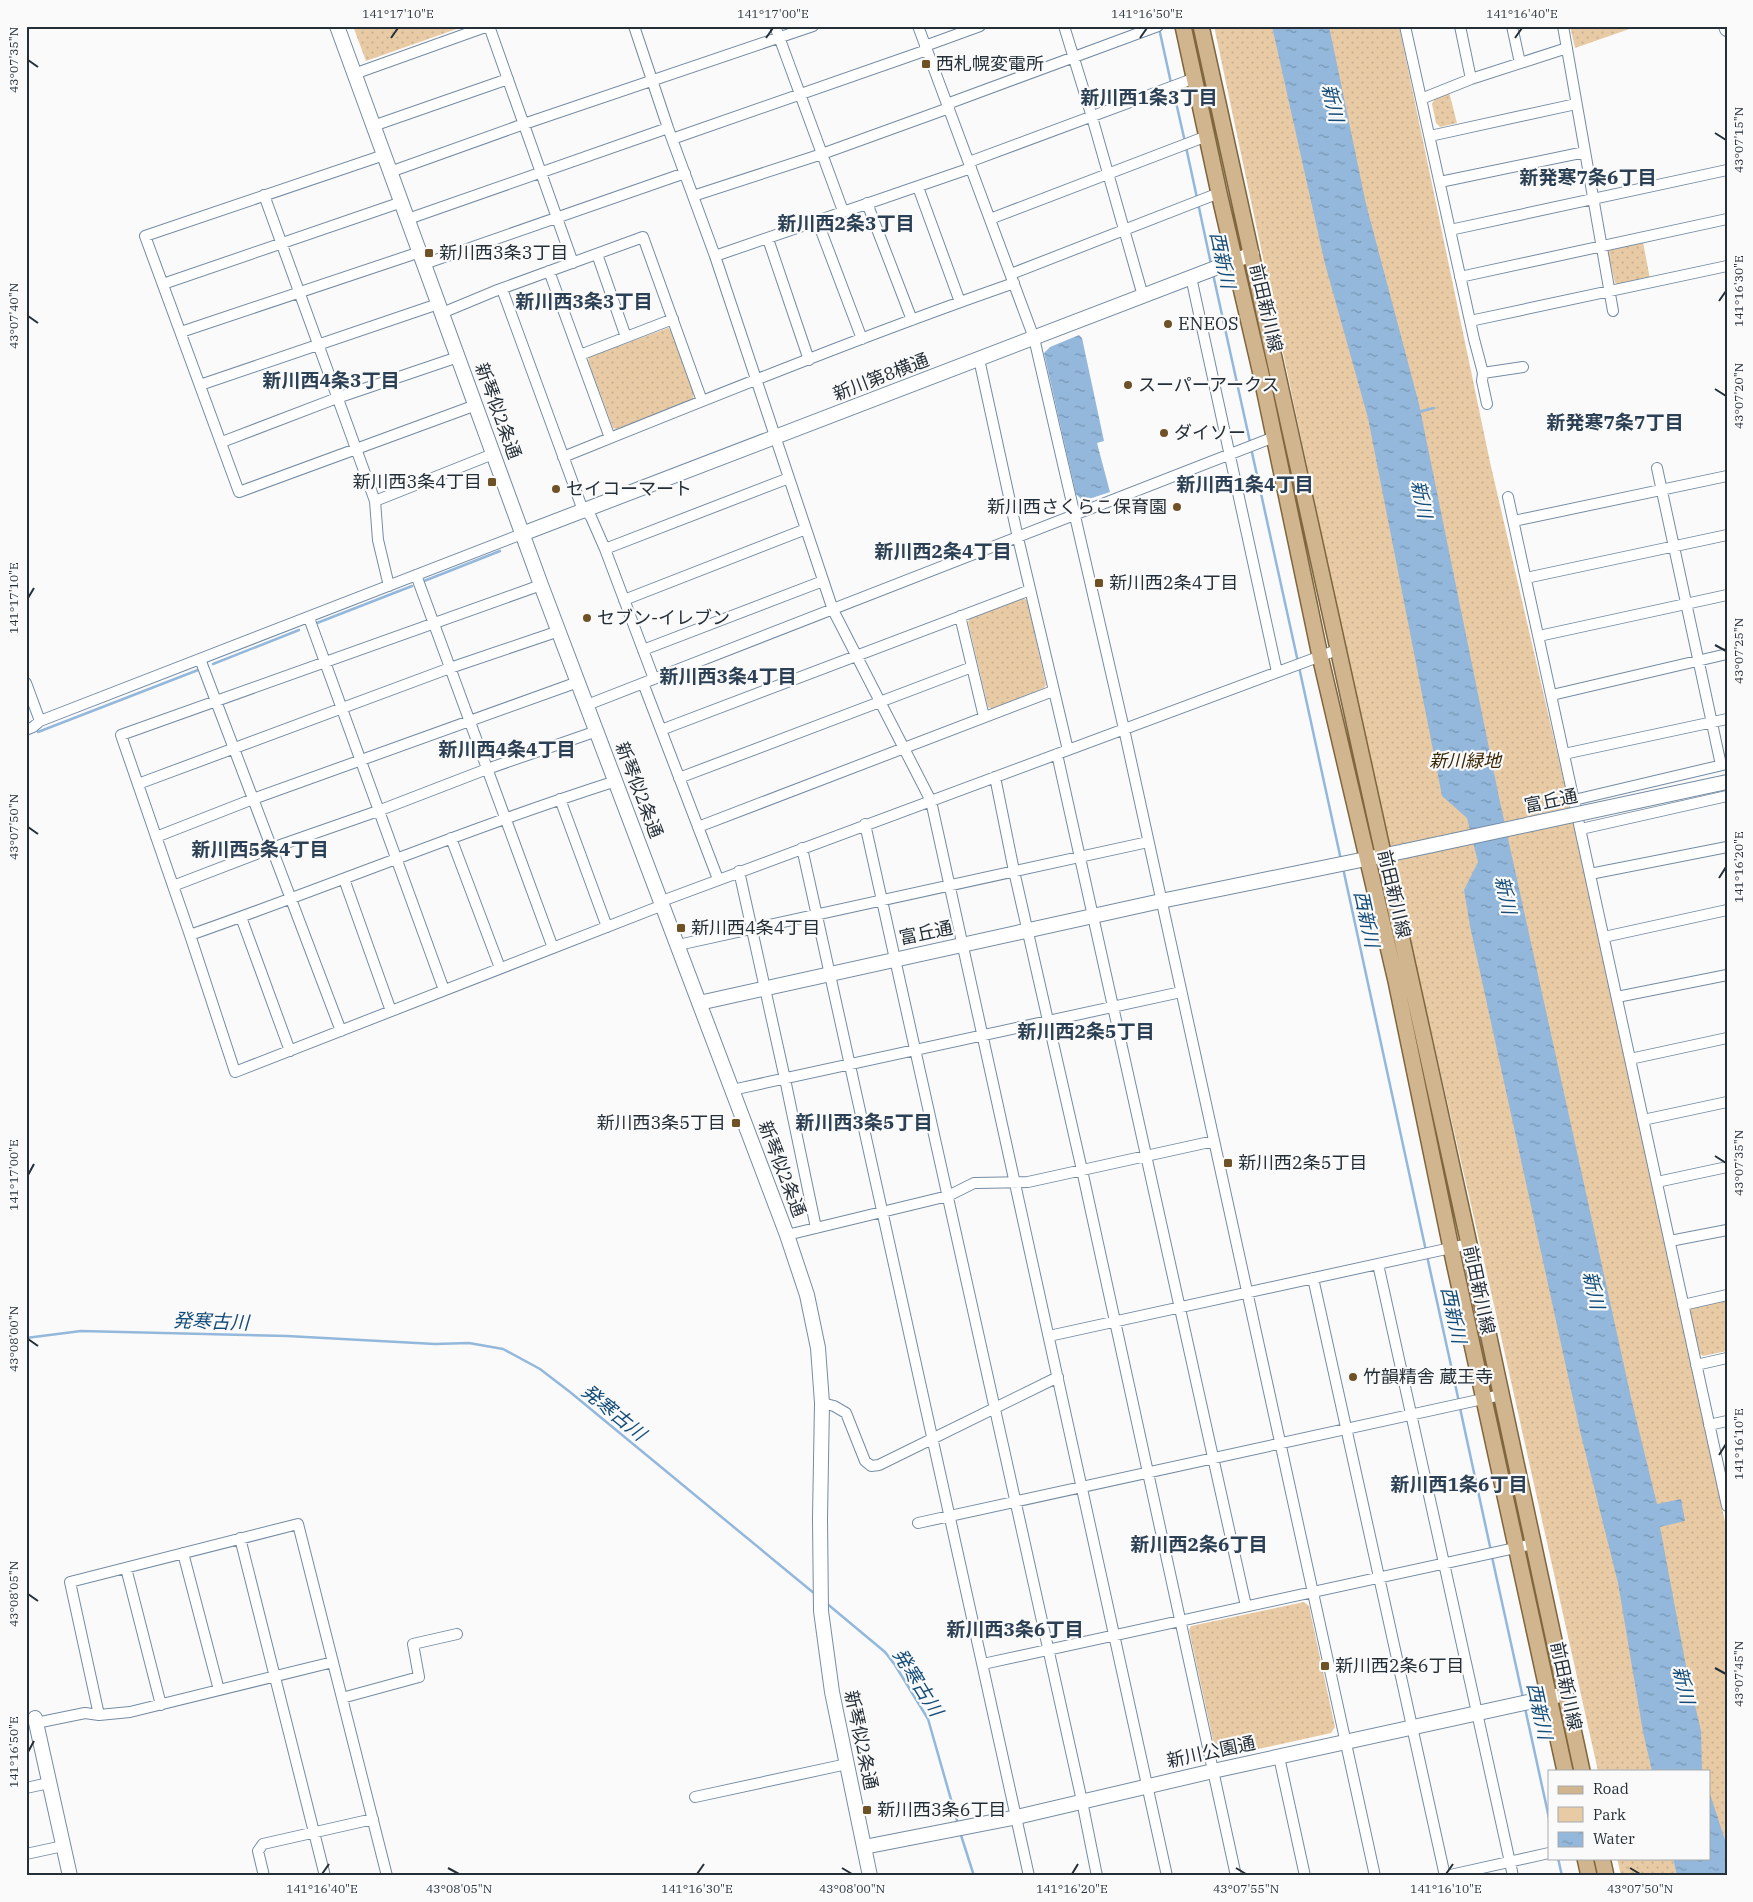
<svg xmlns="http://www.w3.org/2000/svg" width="1753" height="1902" viewBox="0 0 1753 1902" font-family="'IBM Plex Serif','Noto Sans JP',serif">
  <defs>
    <pattern id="green-dots" width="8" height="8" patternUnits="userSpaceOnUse" patternTransform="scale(1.25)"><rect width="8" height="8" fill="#e8cba5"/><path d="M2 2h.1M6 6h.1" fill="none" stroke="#c7af8f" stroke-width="1.8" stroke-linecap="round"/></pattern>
    <pattern id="water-ripples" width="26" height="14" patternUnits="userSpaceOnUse" patternTransform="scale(1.25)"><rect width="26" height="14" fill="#93b8dc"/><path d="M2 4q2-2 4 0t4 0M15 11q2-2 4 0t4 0" fill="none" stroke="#7896b3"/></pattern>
  </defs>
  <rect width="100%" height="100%" fill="#fafafa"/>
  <path fill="url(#green-dots)" d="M353,26H465L366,61Z
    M1214,26H1399L1490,462L1602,947L1727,1531V1876H1621L1617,1858H1709V1771H1598L1494,1305L1373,778Z
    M1570,26H1638L1575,48Z
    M1449,92L1457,123L1440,127L1436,123L1432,104L1435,99Z
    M1643,242L1650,279L1618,284L1615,283L1608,252L1609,249Z
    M668,328L671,330L695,382L693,399L683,409L616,429L613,428L588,361L589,357Z
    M1023,598L1027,600L1046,685L1044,688L992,709L988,707L968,622L970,618Z
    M1727,1300V1351L1703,1356L1700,1354L1689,1311L1691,1308Z
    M1304,1602L1309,1606L1335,1727L1331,1733L1222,1757L1216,1754L1189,1630L1191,1626Z"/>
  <path fill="url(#water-ripples)" d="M1272,26H1329L1366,204L1419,404L1500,802L1632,1402L1657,1504L1681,1499L1685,1521L1660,1527L1686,1666L1701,1731L1702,1771H1652L1643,1732L1618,1583L1580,1431L1470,926L1464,890L1478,862L1467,818L1442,796L1368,418L1325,264Z
    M1079,335L1082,338L1104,441L1097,443L1110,492L1083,501L1076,494L1044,353L1050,347Z
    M1709,1791L1727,1846V1876H1677L1673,1858H1709Z"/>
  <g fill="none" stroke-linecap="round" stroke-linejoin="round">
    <path stroke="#93b8dc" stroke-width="2.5" d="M1159,28L1171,83
      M1173,89L1185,142
      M1186,147L1197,198
      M1198,203L1211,264
      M1213,274L1250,442
      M1418,412L1434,408
      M1251,448L1298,662
      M424,581L500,551
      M317,623L412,586
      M213,664L299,630
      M1299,667L1341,860
      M38,732L198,670
      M26,739H27
      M1343,868L1426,1251
      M1427,1256L1459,1402
      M26,1338L81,1331L287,1336L435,1344L469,1343L503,1349L540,1369L570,1392L815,1594
      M1460,1408L1491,1551
      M1492,1557L1523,1698
      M825,1602L885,1652L895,1665L928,1719L958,1824
      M1525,1708L1549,1818
      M960,1832L974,1876
      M1558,1858L1562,1876"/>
    <defs>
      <path id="street" d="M489,26L573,263
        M634,26L668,128L715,256L833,610L931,801L1167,1876
        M775,26L843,211
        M918,26L1034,338L1124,729L1375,1876
        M1064,26L1092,117L1143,296
        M1405,26L1474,339L1483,373L1523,367
        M1460,26L1471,79
        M1512,26L1520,63
        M1563,26L1613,311
        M925,46L980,26
        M354,74L488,26
        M1421,99L1471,79L1567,48
        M947,104L1158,26
        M373,126L508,79
        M1430,136L1576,104
        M672,139L927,50
        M384,155L145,236L239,492L476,405
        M969,162L1195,78
        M390,172L524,124L813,26
        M1440,182L1585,152
        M918,187L960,302
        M264,195L375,501L378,540L389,586
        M693,196L822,154L949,108
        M867,203L912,320
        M408,219L668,128
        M990,219L1207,136
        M817,220L862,339
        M1450,230L1727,170
        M768,239L809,360
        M597,254L626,337
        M715,256L971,168
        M424,264L685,173
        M549,271L610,438
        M1011,274L1219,193
        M1191,277L1277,672
        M1460,277L1727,219
        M163,284L402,202
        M502,289L581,505L591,517L605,549L654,679
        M442,313L495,291L643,237L702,401
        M1470,321L1727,266
        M181,332L420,252
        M580,355L673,319
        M979,359L1018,538L1068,750
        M1483,373L1482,381L1487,404
        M200,385L438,304
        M222,442L337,398L458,357
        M563,457C712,397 862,336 1014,283
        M1657,468L1721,765
        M1508,497L1727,1506
        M375,501L493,454
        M1514,521L1727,476
        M605,549L789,478
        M416,575L553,948
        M1526,578L1727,535
        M541,585L121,735L190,935L235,1072L663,905
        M624,600L806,529
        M960,616L984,717
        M309,618L444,990
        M1539,636L1727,595
        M643,650L823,581
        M200,659L341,1031
        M26,683L40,721
        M643,683L718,879
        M1552,695L1727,654
        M587,705L1274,437
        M26,730L33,727L40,721L522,534
        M661,730L1030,590
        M1057,754L1246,1606
        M1564,754L1727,719
        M995,777L1014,871L1082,1170L1236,1876
        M679,778L972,667
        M138,784L450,668L559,631
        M560,799L607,927
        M1574,800L1727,764
        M865,824L1082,1801L1097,1876
        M698,827L1053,691
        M1581,829L1727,796
        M156,837L253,799L578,682
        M451,838L500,968
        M802,848L1029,1876
        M739,871L785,1079L816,1228
        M1590,874L1727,847
        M344,879L391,1011
        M173,886L272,848L378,811L487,769L597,731
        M662,901L1337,650
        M241,917L290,1051
        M190,935C333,885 472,827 616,781
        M1604,937L1727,910
        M678,945L1148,842
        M1617,997L1727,975
        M1630,1059L1727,1038
        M732,1090L1181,992
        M1643,1120L1727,1102
        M1657,1182L1727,1167
        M787,1235L948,1196L974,1183L1028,1182L1214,1141
        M1670,1241L1727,1230
        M1378,1264L1513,1876
        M1313,1278L1445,1876
        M1683,1305L1727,1295
        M1049,1336L1469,1244
        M1696,1365L1727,1358
        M822,1403L834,1406L846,1413L865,1461L871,1466L879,1465L1058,1377
        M1709,1425L1727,1421
        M918,1523L1501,1395
        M240,1538L325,1876
        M183,1553L219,1690
        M126,1568L161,1705
        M983,1664L1533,1544
        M342,1698L419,1677L413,1644L457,1634
        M99,1715L70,1582L298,1524L387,1876
        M36,1723L85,1713L99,1715L130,1712L333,1662
        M1279,1757L1305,1876
        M26,1788L49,1783
        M695,1797L847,1764
        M26,1854L63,1846
        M264,1876L258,1851L263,1844L373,1819
        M1446,1876L1549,1853"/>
      <path id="secondary" d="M337,26L541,585L787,1235L807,1295L818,1348L822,1403L820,1518L821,1611L832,1692L870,1876
        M1726,26L1727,29
        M522,534L1252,254
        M699,1003L1161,901L1405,851
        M35,1718L70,1876
        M864,1847L1017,1817L1213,1771L1565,1694"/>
      <path id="primary" d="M1183,26L1219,193L1261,374L1320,656L1396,981L1451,1248L1565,1771
        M1201,26L1469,1244L1582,1771
        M1585,1858L1589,1876
        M1602,1858L1606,1876"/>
    </defs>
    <use href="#street" stroke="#758ca3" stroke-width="12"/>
    <use href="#secondary" stroke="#758ca3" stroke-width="16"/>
    <use href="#primary" stroke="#7f663e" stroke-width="18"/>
    <use href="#street" stroke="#fff" stroke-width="10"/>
    <use href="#secondary" stroke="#fff" stroke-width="14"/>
    <use href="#primary" stroke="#d0b58e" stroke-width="15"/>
    <defs>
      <path id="secondary-bridge" d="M1405,851L1727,782"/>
    </defs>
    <use href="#secondary-bridge" stroke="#758ca3" stroke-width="16" stroke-linecap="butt"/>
    <use href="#secondary-bridge" stroke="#fff" stroke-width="14"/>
  </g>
  <path fill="none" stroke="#252f38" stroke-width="2" d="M391,38L398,28M766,38L773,28M1140,38L1147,28M1515,38L1522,28M28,60L38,67M1715,133L1726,140M1719,301L1726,291M28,316L38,323M1715,389L1726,396M28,598L34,588M1715,645L1726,651M28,827L38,834M1719,878L1726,867M1715,1156L1726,1163M28,1175L34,1164M28,1339L38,1346M1719,1455L1726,1444M28,1594L38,1601M1715,1668L1726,1674M28,1752L34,1741M448,1868L459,1874M842,1868L852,1874M1236,1868L1246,1874M1630,1868L1640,1874M322,1874L329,1864M697,1874L704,1864M1072,1874L1078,1864M1446,1874L1453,1864"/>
  <g fill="#6f5126" stroke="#fafafa" stroke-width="2">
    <rect x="921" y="59" width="10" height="10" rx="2.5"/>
    <rect x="424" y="248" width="10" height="10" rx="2.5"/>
    <circle cx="1168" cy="324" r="5"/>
    <circle cx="1128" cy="385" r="5"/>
    <circle cx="1164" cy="433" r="5"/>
    <rect x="487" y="477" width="10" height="10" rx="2.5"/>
    <circle cx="556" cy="489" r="5"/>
    <circle cx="1177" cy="507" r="5"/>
    <rect x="1094" y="578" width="10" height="10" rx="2.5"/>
    <circle cx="587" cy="618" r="5"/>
    <rect x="676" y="923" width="10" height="10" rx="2.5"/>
    <rect x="731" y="1118" width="10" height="10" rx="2.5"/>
    <rect x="1223" y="1158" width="10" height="10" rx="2.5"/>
    <circle cx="1353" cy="1377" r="5"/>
    <rect x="1320" y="1661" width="10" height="10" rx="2.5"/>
    <rect x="862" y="1805" width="10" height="10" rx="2.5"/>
  </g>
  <g text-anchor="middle" stroke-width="4.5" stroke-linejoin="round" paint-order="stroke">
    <g font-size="18" fill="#252f38" stroke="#fafafa" text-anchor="start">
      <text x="936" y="70">西札幌変電所</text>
      <text x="439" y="259">新川西3条3丁目</text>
      <text x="1178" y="330">ENEOS</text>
      <text x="1138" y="391">スーパーアークス</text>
      <text x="1174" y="439">ダイソー</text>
      <text x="482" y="488" text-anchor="end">新川西3条4丁目</text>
      <text x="566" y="495">セイコーマート</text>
      <text x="1167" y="513" text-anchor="end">新川西さくらこ保育園</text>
      <text x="1109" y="589">新川西2条4丁目</text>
      <text x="597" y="624">セブン-イレブン</text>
      <text x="691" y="934">新川西4条4丁目</text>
      <text x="726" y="1129" text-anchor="end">新川西3条5丁目</text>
      <text x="1238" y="1169">新川西2条5丁目</text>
      <text x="1363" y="1383">竹韻精舎 蔵王寺</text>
      <text x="1335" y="1672">新川西2条6丁目</text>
      <text x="877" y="1816">新川西3条6丁目</text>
    </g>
    <g font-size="18" fill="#252f38" stroke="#fafafa">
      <text transform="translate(1266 308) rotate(77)" y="6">前田新川線</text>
      <text transform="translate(881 377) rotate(-21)" y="6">新川第8横通</text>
      <text transform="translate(498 411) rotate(70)" y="6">新琴似2条通</text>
      <text transform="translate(639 790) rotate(69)" y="6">新琴似2条通</text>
      <text transform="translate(1551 801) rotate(-12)" y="6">富丘通</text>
      <text transform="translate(1394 894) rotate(77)" y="6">前田新川線</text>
      <text transform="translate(926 933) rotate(-12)" y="6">富丘通</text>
      <text transform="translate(782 1169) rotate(69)" y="6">新琴似2条通</text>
      <text transform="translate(1479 1290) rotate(78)" y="6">前田新川線</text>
      <text transform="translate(1566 1686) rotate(78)" y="6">前田新川線</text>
      <text transform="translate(861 1740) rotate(78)" y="6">新琴似2条通</text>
      <text transform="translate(1211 1752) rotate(-12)" y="6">新川公園通</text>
    </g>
    <g font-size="18" font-style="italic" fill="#3c2704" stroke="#fafafa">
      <text x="1465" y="767">新川緑地</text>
    </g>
    <g font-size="19" font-weight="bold" fill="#2b4054" stroke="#fafafa">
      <text x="1149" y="104">新川西1条3丁目</text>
      <text x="1588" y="184">新発寒7条6丁目</text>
      <text x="846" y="230">新川西2条3丁目</text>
      <text x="584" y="308">新川西3条3丁目</text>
      <text x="331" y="387">新川西4条3丁目</text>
      <text x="1615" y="429">新発寒7条7丁目</text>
      <text x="1245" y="491">新川西1条4丁目</text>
      <text x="943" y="558">新川西2条4丁目</text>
      <text x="728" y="683">新川西3条4丁目</text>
      <text x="507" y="756">新川西4条4丁目</text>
      <text x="260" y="856">新川西5条4丁目</text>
      <text x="1086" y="1038">新川西2条5丁目</text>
      <text x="864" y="1129">新川西3条5丁目</text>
      <text x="1459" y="1491">新川西1条6丁目</text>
      <text x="1199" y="1551">新川西2条6丁目</text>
      <text x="1015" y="1636">新川西3条6丁目</text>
    </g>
    <g font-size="19" font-style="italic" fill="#134c79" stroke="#fafafa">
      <text transform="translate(1333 103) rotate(77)" y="7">新川</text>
      <text transform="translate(1223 260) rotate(78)" y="7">西新川</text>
      <text transform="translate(1422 499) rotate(79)" y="7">新川</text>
      <text transform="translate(1506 895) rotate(78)" y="7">新川</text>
      <text transform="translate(1367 919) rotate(78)" y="7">西新川</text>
      <text transform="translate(1594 1290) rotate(77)" y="7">新川</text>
      <text transform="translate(1454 1315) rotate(78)" y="7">西新川</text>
      <text transform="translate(211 1321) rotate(2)" y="7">発寒古川</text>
      <text transform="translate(614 1412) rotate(39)" y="7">発寒古川</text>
      <text transform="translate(918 1682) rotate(58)" y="7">発寒古川</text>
      <text transform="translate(1684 1685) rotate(77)" y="7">新川</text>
      <text transform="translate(1540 1711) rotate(78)" y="7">西新川</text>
    </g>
  </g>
  <rect width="1753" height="1902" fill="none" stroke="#fafafa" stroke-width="55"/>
  <rect x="1548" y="1770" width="162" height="90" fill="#fafafa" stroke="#a5a9ac"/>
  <rect x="1558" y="1786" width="25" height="8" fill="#d0b58e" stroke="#a5a9ac"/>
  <text x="1593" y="1794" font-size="15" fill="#252f38">Road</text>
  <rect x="1558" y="1807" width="25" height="15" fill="#e8cba5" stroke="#a5a9ac"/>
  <text x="1593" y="1820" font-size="15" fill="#252f38">Park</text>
  <rect x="1558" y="1832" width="25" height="15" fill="url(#water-ripples)" stroke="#a5a9ac"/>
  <text x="1593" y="1844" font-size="15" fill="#252f38">Water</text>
  <rect x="28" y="28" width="1698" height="1846" fill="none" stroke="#252f38" stroke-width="2"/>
  <g font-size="12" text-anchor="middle" fill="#252f38">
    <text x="398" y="18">141°17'10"E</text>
    <text x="773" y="18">141°17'00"E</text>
    <text x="1147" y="18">141°16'50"E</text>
    <text x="1522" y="18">141°16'40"E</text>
    <text transform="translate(14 60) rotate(-90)" y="4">43°07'35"N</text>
    <text transform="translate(1739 140) rotate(-90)" y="4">43°07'15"N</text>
    <text transform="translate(1739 291) rotate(-90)" y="4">141°16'30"E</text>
    <text transform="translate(14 316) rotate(-90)" y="4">43°07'40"N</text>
    <text transform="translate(1739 396) rotate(-90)" y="4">43°07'20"N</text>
    <text transform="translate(14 598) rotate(-90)" y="4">141°17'10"E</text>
    <text transform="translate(1739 651) rotate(-90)" y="4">43°07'25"N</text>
    <text transform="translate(14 827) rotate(-90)" y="4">43°07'50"N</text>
    <text transform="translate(1739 867) rotate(-90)" y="4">141°16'20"E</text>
    <text transform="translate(1739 1163) rotate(-90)" y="4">43°07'35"N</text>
    <text transform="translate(14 1175) rotate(-90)" y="4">141°17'00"E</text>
    <text transform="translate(14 1339) rotate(-90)" y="4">43°08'00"N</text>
    <text transform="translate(1739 1444) rotate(-90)" y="4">141°16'10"E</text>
    <text transform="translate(14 1594) rotate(-90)" y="4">43°08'05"N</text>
    <text transform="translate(1739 1674) rotate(-90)" y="4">43°07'45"N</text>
    <text transform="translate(14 1752) rotate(-90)" y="4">141°16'50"E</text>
    <text x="322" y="1893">141°16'40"E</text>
    <text x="459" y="1893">43°08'05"N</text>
    <text x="697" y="1893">141°16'30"E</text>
    <text x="852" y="1893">43°08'00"N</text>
    <text x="1072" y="1893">141°16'20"E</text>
    <text x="1246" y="1893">43°07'55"N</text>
    <text x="1446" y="1893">141°16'10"E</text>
    <text x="1640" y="1893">43°07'50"N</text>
  </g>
</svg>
